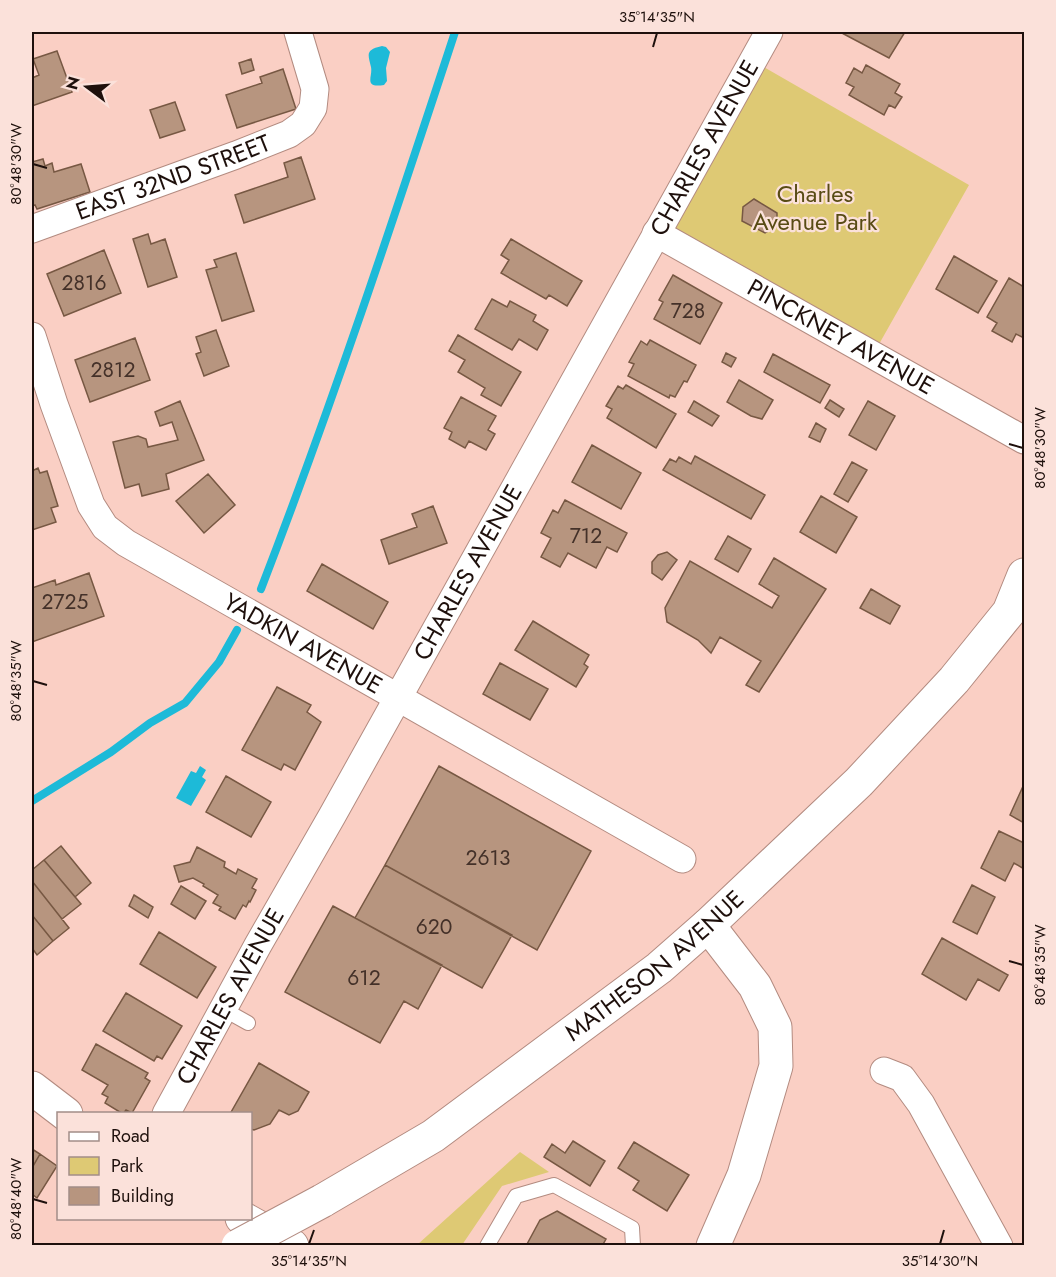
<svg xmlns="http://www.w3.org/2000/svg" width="1056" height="1277" viewBox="0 0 1056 1277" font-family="Jost,sans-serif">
  <rect width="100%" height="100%" fill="#facfc4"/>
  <path fill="#dec974" d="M757,63L969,185L874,353L661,232Z
    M520,1152L549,1172L502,1186L462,1245H417Z"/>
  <path fill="#1dbad8" d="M382,46L386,47L390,52L386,68L387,81L384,85C363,88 373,77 371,67C368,54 365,50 382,46Z
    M200,766L206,770L202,777L206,780L191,806L176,798L191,771L196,773Z"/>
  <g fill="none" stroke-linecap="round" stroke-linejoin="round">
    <path stroke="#1dbad8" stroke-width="8" d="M261,589C332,405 394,218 455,32
      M32,801L111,752L150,723L185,703L219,662L237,630"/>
  </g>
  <path fill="#b7957f" stroke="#775843" stroke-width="1.5" d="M840,32H905L889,58Z
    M57,51L72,92L32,106V78L39,75L33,59Z
    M251,59L254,70L242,74L239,63Z
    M866,65L900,84L895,93L902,97L895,108L889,105L884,115L849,95L854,87L846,83L854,68L862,73Z
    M283,69L296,109L237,128L226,95L262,83L260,77Z
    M175,102L185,130L160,138L150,110Z
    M301,157L315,199L244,223L235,195L288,177L284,163Z
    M43,159L45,166L52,163L54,172L81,164L90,192L37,209L35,205L32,206V162Z
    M754,199L777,213V226L765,233L742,221L743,207Z
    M148,234L151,244L165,239L177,277L148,287L133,239Z
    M511,239L582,281L567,306L549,295L546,299L501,273L509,260L501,255Z
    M104,250L121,293L64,316L47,274Z
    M236,253L254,311L222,321L206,270L217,267L214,260Z
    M954,256L997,281L978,313L936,289Z
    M673,275L722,303L700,344L654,319L663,302L659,300Z
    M1009,278L1024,287V338L1016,334L1012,342L992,331L997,323L987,317Z
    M492,299L507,307L510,301L536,315L533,321L548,330L537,350L519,339L512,350L475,329Z
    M216,330L229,366L204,376L196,354L201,352L196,337Z
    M458,335L521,372L501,406L481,395L485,388L458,372L465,360L449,351Z
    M135,338L150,380L90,402L75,360Z
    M650,340L696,365L687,382L684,381L675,397L670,395L669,398L628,376L634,364L629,362L641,341L647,345Z
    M726,353L736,358L731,367L722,362Z
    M773,354L830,385L820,403L764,372Z
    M739,380L773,400L762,419L751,416L727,402Z
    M626,385L676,414L656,448L607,418L612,409L606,406L618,386L623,389Z
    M461,397L496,416L488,430L495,434L486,450L469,441L465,448L449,439L452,432L444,428Z
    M830,400L844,409L839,417L825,408Z
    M180,401L204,460L166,474L169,489L142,496L139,484L125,488L113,442L138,436L146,439L148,447L178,440L172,422L160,426L155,412Z
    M694,401L719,416L712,426L688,412Z
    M868,401L895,416L876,450L849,435Z
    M816,423L826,429L820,442L809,437Z
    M592,445L641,473L621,509L572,482Z
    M695,456L765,495L751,519L663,470L670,459L676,462L679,457L691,464Z
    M852,462L867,470L848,502L834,494Z
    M38,468L40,473L47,471L58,506L51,508L56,522L32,530V471Z
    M208,474L235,505L204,533L176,501Z
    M821,496L857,517L836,553L800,532Z
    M565,500L627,533L617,552L607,547L596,568L568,553L560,567L541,557L551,538L541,533L553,510L558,513Z
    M433,506L447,543L389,564L381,540L417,527L412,514Z
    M728,536L751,549L738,572L715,559Z
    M667,552L677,560L662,580L652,573V562L658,555Z
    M774,558L826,589L759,692L746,685L761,661L720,637L711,653L698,640L667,622L665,608L690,561L772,608L779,596L759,584Z
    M322,564L388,602L373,629L307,591Z
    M89,573L104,616L32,642V588L55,580L56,585Z
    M871,589L900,606L890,624L860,608Z
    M533,621L589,655L584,664L588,667L576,687L515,650Z
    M500,663L548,689L530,720L483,694Z
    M277,687L311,705L307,712L321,722L295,770L284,764L281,770L242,750Z
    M439,766L591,851L537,950L385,865Z
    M226,776L271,802L251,837L206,812Z
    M1024,784V823L1010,815Z
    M999,831L1024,843V869L1014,863L1005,881L981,868Z
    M61,846L91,883L75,897L44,860Z
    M197,847L225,862L224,867L236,874L238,869L257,879L252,888L256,890L250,902L249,901L246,907L243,905L235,919L219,910L221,907L213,903L218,895L203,886L204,884L193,878L179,882L174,866L190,862Z
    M44,860L81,904L62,919L32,881V870Z
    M385,865L512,935L482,988L355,918Z
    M32,881L69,928L53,941L32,915Z
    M972,885L995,897L977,934L953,922Z
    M181,886L206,901L195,919L171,904Z
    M134,895L153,907L148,918L129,906Z
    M333,906L442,965L418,1009L404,1001L380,1043L285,992Z
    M32,915L53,941L37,955L32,948Z
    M159,932L216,967L197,998L140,964Z
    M942,938L1008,975L999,991L978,979L966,1000L922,974Z
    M126,993L182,1026L162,1059L157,1056L154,1061L103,1031Z
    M96,1044L148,1073L145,1078L150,1081L132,1113L126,1110L123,1114L105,1103L108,1097L102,1094L108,1085L82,1070Z
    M259,1063L309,1092L298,1111L289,1115L279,1110L270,1124L254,1130L250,1129V1114H230Z
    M573,1141L605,1161L590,1186L544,1157L552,1144L565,1153Z
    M634,1142L689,1175L667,1211L633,1190L639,1181L618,1168Z
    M32,1149L40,1154L32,1168Z
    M40,1154L57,1166L37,1198L32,1194V1168Z
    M557,1211L606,1239L602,1246H526L540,1220Z"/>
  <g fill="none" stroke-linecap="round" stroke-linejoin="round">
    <defs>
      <path id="service" d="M223,1009L248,1023
        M487,1246L516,1196L554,1185L632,1228L633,1246"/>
      <g id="minor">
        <path id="s1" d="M32,229L236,155L289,134L303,124L313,108L315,89L298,32"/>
        <path id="s2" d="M656,233L1024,440"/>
        <path id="s3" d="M32,336L54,404L91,505L105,527L126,543L682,859"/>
        <path d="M884,1071L902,1078L921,1104L999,1246"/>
        <path id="s4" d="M166,1114L258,945L332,816L769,32"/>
      </g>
      <g id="tertiary">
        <path d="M708,925L755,986L775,1027L776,1066L744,1175L713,1246"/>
        <path d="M32,1088L66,1114"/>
        <path id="s5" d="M322,1201L433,1136L659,968L708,925L859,782L954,680L1009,612L1024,575"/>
        <path d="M242,1218L292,1246"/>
      </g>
    </defs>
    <use href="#service" stroke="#b38b80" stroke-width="16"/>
    <use href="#minor" stroke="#b38b80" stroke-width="29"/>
    <use href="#tertiary" stroke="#b38b80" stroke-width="35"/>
    <use href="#service" stroke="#fff" stroke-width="14"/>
    <use href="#minor" stroke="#fff" stroke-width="27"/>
    <use href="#tertiary" stroke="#fff" stroke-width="33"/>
    <defs>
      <path id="tertiary-bridge" d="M238,1246L322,1201"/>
    </defs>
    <use href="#tertiary-bridge" stroke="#b38b80" stroke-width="35" stroke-linecap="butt"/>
    <use href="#tertiary-bridge" stroke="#fff" stroke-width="33"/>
  </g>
  <path fill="none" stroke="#1e100c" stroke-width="2" d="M653,47L657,33M33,164L47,168M1009,444L1023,448M33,681L47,685M1009,961L1023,965M33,1199L47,1203M309,1244L314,1230M940,1244L944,1230"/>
  <g text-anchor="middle" stroke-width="4.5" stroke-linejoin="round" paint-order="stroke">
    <g font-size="21" fill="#443129">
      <text x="84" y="290">2816</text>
      <text x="688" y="318">728</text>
      <text x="113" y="377">2812</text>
      <text x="586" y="543">712</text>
      <text x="65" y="609">2725</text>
      <text x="488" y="865">2613</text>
      <text x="434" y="934">620</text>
      <text x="364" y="985">612</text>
    </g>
    <g font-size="24" fill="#1e100c" stroke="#fbe1da">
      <text dy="8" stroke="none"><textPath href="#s4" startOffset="1106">CHARLES AVENUE</textPath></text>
      <text dy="8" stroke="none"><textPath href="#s1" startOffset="150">EAST 32ND STREET</textPath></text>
      <text dy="8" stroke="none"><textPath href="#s2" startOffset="212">PINCKNEY AVENUE</textPath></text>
      <text dy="8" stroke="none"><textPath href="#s4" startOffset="620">CHARLES AVENUE</textPath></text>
      <text dy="8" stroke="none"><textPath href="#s3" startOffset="435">YADKIN AVENUE</textPath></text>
      <text dy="8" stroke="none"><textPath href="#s5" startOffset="408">MATHESON AVENUE</textPath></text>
      <text dy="8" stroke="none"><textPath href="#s4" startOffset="134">CHARLES AVENUE</textPath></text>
    </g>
    <g font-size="24" fill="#584b14" stroke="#fbe1da">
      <text x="815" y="202">Charles<tspan x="815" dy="28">Avenue Park</tspan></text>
    </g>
  </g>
  <rect width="1056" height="1277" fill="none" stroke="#fbe1da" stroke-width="66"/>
  <rect x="57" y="1112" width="195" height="108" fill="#fbe1da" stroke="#a38d88" stroke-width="1.5"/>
  <rect x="69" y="1132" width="30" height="9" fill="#ffffff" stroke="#a38d88" stroke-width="1.5"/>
  <text x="111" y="1142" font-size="18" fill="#1e100c">Road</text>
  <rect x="69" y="1157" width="30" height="18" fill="#dec974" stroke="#a38d88" stroke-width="1.5"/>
  <text x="111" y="1172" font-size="18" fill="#1e100c">Park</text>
  <rect x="69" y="1187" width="30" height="18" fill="#b7957f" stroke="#a38d88" stroke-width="1.5"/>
  <text x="111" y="1202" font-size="18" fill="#1e100c">Building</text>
  <g transform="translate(87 87) rotate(286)" stroke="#fbe1da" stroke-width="4.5" paint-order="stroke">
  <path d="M0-4.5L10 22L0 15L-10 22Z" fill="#1e100c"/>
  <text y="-9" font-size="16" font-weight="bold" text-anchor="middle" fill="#1e100c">N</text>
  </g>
  <rect x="33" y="33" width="990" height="1211" fill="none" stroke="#1e100c" stroke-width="2"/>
  <g font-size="15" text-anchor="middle" fill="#1e100c">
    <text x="657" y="22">35°14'35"N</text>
    <text transform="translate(16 164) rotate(-90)" y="5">80°48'30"W</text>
    <text transform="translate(1040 448) rotate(-90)" y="5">80°48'30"W</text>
    <text transform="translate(16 681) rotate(-90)" y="5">80°48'35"W</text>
    <text transform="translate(1040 965) rotate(-90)" y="5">80°48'35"W</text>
    <text transform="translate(16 1199) rotate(-90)" y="5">80°48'40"W</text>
    <text x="309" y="1266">35°14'35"N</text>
    <text x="940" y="1266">35°14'30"N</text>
  </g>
</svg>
